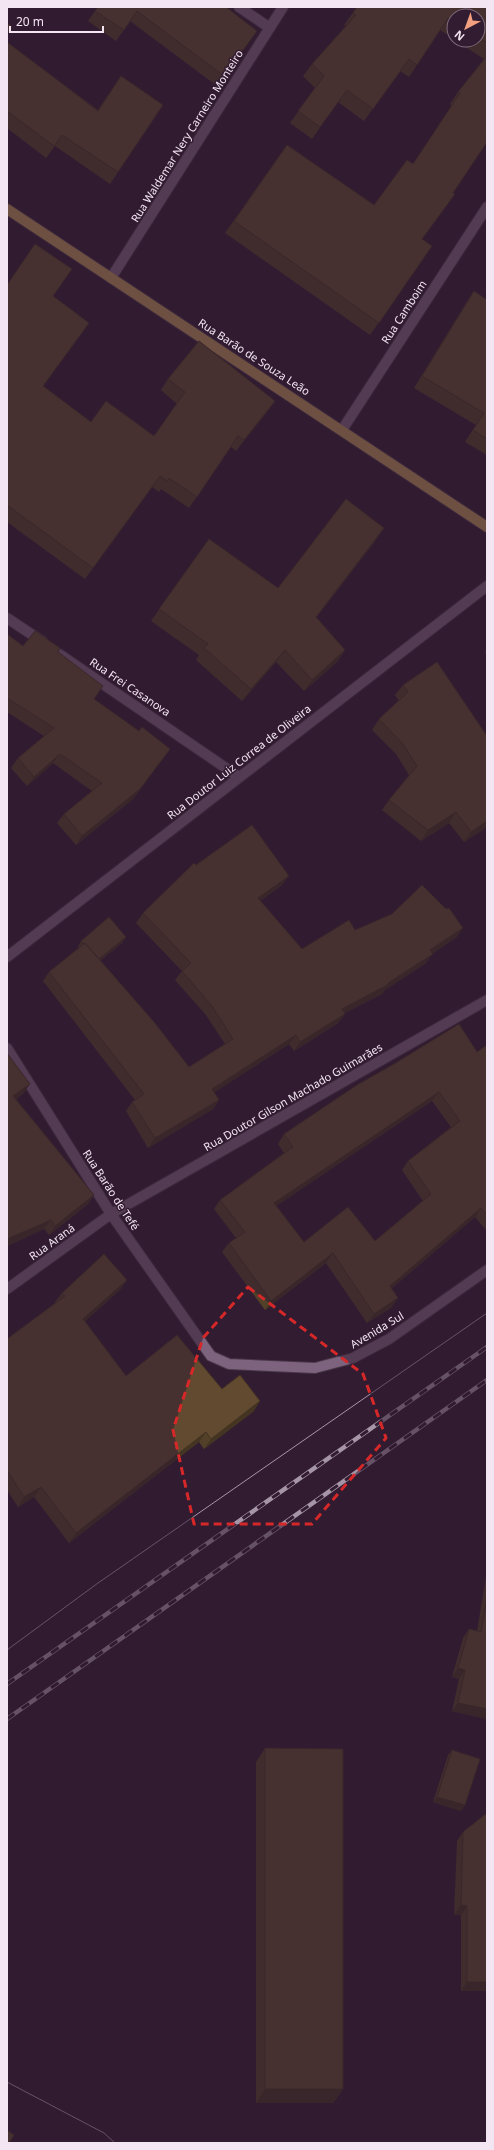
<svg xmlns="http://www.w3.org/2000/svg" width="494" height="2150" viewBox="0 0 494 2150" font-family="'Noto Sans',sans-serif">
  <rect width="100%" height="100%" fill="#321c32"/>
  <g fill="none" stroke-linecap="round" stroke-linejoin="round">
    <defs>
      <path id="minor" d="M239,7L270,28
        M111,278L283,7
        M342,430L487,207
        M7,618L43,642
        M59,654L239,777
        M7,957L487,586
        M7,1048L111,1214L211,1356L229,1364L315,1368L353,1358L389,1339L487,1270
        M7,1289L111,1214L487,1000"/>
      <path id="major" d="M7,209L487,527"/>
    </defs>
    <use href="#minor" stroke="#493749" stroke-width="12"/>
    <use href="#major" stroke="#493749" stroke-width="12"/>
    <use href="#minor" stroke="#7d637d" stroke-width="10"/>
    <use href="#major" stroke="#b59154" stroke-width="10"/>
    <path stroke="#a695a6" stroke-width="1" d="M7,1650L98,1583L487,1313
      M7,2082L104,2133L115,2143"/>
    <defs>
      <path id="rail" d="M7,1684L487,1347
        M7,1719L487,1380"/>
    </defs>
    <use href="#rail" stroke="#a695a6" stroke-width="4.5"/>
    <use href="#rail" stroke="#321c32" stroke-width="3" stroke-dasharray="9" stroke-linecap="butt"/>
  </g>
  <path fill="#534029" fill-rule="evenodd" d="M98,7H226L257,31L217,86L130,21L116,41L88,21Z
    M357,7H487V142L422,239L432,246L370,335L225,233L287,145L374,205L413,164L452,106L450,104L458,92L484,59L455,40H478V16H454V39L440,30L409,77L400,71L364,121L338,102L312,139L290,123L315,88L303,76L312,64L346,26L344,25Z
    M7,42L98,110L121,76L118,172L110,184L55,146L46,158L7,128Z
    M7,284L53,296L81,334L43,386L91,422L154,436L177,404L161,390L168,379L275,401L267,412L236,451L231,447L189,508L161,489L159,492L152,487L85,579L7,522Z
    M474,291L487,300V455L465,442L476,425L414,388L466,303Z
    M209,539L278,588L376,540L316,618L345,650L337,662L304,691L276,662L242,701L196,660L199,655L151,621Z
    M7,634L23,646L58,652L94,699L139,731L170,749L133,799L76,845L57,823L64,814L92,791L53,763L27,786L11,768L18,758L44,736L7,712Z
    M487,649V655L485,652Z
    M403,685L487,736V827L464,842L449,823L421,841L382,810L389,800L409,775L396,754L372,730L379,719L399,701L395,695Z
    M196,865L282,885L260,901L302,949L355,930L457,937L432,954L426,963L385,990L382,994L344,1013L345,1014L338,1023L294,1051L289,1044L214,1092L219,1100L213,1109L148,1148L126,1111L132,1102L135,1100L43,981L49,972L79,948L78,947L81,941L126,937L122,943L100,961L189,1067L225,1044L206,1015L175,980L182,971L136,923L143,913Z
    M487,1045V1231L475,1217L392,1288V1307L367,1323L326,1263L265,1310L222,1252L229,1243L236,1238L214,1209L220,1200L284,1153L278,1144L284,1134L477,1052ZM432,1101L451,1127L408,1161L402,1170L423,1201L375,1241L304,1242L276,1206Z
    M7,1053L24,1093L16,1099L94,1195L88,1204L49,1235L44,1229L7,1246Z
    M121,1289L85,1321L126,1376L222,1389L254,1411L204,1449L199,1442L69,1543L34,1497L18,1507L7,1490V1339L56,1303L55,1302L62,1293Z
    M487,1571V1719L452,1711L459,1679L452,1677L463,1638L469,1629L477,1631Z
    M265,1748L343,2089L333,2103H256V1762Z
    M452,1750L461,1811L433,1802L448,1755Z
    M487,1813V1991H461V1915H454L457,1841L463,1832Z"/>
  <path fill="#443422" d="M257,31L250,41L217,86L224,76Z
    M275,401L267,412L236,451L244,440Z
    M384,528L376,540L307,629L316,617Z
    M285,650L276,662L242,701L251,689Z
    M345,650L337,662L304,691L312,680Z
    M170,749L133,799L76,845L82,836Z
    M60,754L53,763L27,786L34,777Z
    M456,812L449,823L421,841L428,830Z
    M487,821V827L464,842L471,832Z
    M289,876L282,885L252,907L258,898Z
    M463,928L457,937L432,954L426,963L385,990L382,994L335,1018L342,1009L388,983L430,950Z
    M126,937L122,943L93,966L97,960Z
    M345,1014L338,1023L294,1051L300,1042Z
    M296,1035L289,1044L206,1098L212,1089Z
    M30,1084L24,1093L7,1106L13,1096Z
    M439,1092L432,1101L267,1212L274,1203Z
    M219,1100L213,1109L148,1148L155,1138Z
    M94,1195L88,1204L49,1235L55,1226Z
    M481,1208L475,1217L384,1295L390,1286Z
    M51,1220L44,1229L7,1246V1239Z
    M333,1253L326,1263L265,1310L271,1301Z
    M127,1280L121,1289L76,1329L83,1319Z
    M398,1298L392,1307L367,1323L374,1314Z
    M260,1401L254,1411L204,1449L211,1439Z
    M206,1432L199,1442L69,1543L76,1533Z
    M41,1487L34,1497L18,1507L24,1497Z
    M458,1668L465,1670L459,1679L452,1677Z
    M458,1703L487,1709V1719L452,1711Z
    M437,1797L465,1805L461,1811L433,1802Z
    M461,1905L467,1906L461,1915H454Z
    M467,1982H487V1991H461Z
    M265,2089H343L333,2103H256Z"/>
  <path fill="#614a30" stroke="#443422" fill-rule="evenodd" d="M98,7H226L257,31L224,76L137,11L124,30L95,11Z
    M357,7H487V43L478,37V16H454V22L448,18L417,65L409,59L373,109L347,90L320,127L298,111L324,76L312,64L356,15L353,13Z
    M7,23L12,27L7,34Z
    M7,42L98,111L121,76L163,105L118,172L62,135L54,146L7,111Z
    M487,56V142L453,193L455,194L422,239L432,246L379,323L234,221L287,145L374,205L407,160L413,164L460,93L458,92Z
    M35,244L72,269L53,296L89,323L43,386L91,422L106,401L154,436L185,392L168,379L199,341L275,401L244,440L238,436L197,497L169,478L167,481L160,476L93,568L7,505V285Z
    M474,291L487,300V439L473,430L484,413L422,376Z
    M346,499L384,528L316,617L345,650L312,680L285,650L251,689L204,648L208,644L159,609L209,539L278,588Z
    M35,631L60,648L58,652L103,686L94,699L139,731L142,727L170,749L140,789L82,836L64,814L102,783L60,754L34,777L18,758L54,728L7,698V634L23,646Z
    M437,662L487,736V821L471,832L456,812L428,830L389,800L417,766L403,744L379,719L408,692L403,685Z
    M252,825L289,876L258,898L302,949L349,920L355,930L392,914L422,885L446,909L449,908L463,928L430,950L433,954L388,983L389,984L342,1009L345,1014L300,1042L296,1035L212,1089L219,1100L155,1138L132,1102L144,1094L49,972L85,943L154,1022L189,1067L233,1039L212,1006L182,971L191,963L143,913L194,863L196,865Z
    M109,917L126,937L99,959L85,943L84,944L81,941Z
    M459,1024L477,1052L487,1045V1215L481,1208L390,1286L398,1298L374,1314L333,1253L271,1301L229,1243L245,1232L220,1200L293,1147L284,1134L357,1085L394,1064ZM439,1092L460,1121L408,1161L431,1194L375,1241L348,1207L304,1242L274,1203Z
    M7,1053L30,1084L13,1096L94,1195L55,1226L51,1220L7,1239Z
    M104,1254L127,1280L83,1319L126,1376L177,1335L222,1389L240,1375L260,1401L211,1439L206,1432L76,1533L41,1487L24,1497L7,1470V1339L65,1296L62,1293Z
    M487,1598V1709L458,1703L465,1670L458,1668L469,1629L481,1632Z
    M265,1748L343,1749V2089H265Z
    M452,1750L480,1759L465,1805L437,1797Z
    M487,1813V1982H467V1906L461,1905L463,1832Z
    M7,2130L14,2135L9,2143H7Z"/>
  <path d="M0 0H494V2150H0ZM248,1287L363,1374L386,1438L312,1524H194L173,1430L203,1338Z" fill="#321c32" fill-opacity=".55" fill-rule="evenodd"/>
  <path fill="none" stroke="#d62828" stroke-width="3" stroke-dasharray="8 5" stroke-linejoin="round" d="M248,1287L363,1374L386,1438L312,1524H194L173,1430L203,1338Z"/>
  <g text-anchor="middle" stroke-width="3" stroke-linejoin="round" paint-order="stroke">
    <g font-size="11" fill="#f4e5f3" stroke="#321c32">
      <text transform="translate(187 136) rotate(-58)" y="4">Rua Waldemar Nery Carneiro Monteiro</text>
      <text transform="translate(404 312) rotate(-57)" y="4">Rua Camboim</text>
      <text transform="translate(254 357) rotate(33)" y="4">Rua Barão de Souza Leão</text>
      <text transform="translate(130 687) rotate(34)" y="4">Rua Frei Casanova</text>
      <text transform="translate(239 762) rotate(-38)" y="4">Rua Doutor Luiz Correa de Oliveira</text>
      <text transform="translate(293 1097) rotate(-30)" y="4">Rua Doutor Gilson Machado Guimarães</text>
      <text transform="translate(111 1190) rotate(57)" y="4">Rua Barão de Tefé</text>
      <text transform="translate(52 1242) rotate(-36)" y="4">Rua Araná</text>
      <text transform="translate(377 1330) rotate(-31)" y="4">Avenida Sul</text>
    </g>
  </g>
  <rect width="494" height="2150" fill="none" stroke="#f4e5f3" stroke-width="16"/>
  <g transform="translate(466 28) rotate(221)"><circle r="19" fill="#321c32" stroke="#806c7f"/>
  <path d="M0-3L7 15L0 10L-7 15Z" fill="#f2a07f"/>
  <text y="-6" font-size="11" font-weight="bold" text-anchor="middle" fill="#f4e5f3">N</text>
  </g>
  <path d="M10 26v6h93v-6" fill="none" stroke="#f4e5f3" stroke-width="2"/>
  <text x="16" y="26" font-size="12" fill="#f4e5f3" stroke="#321c32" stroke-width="3" paint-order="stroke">20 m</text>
</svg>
